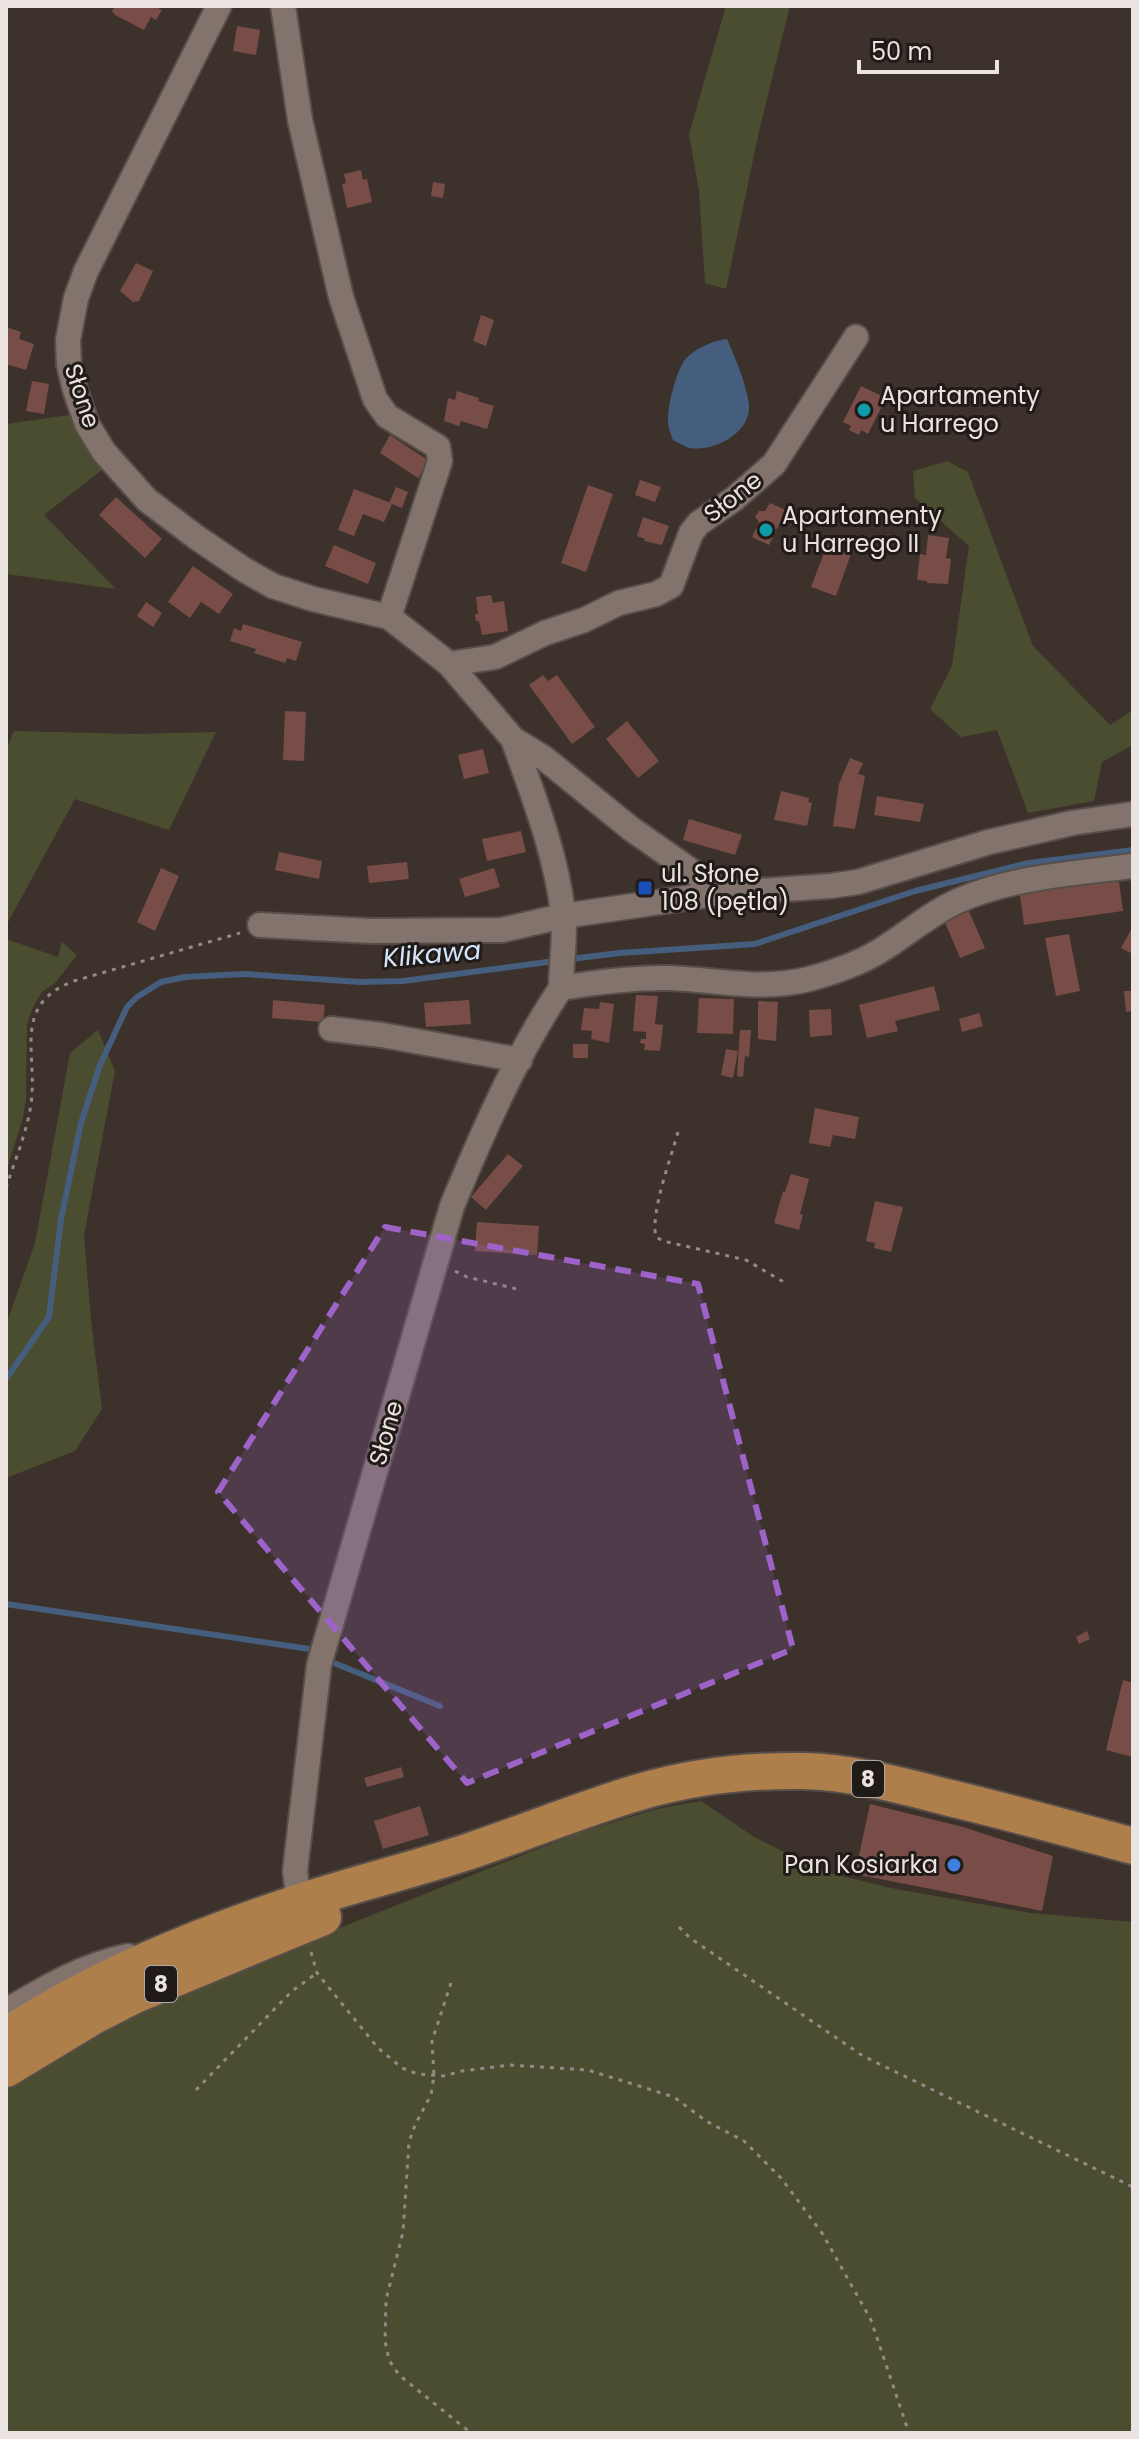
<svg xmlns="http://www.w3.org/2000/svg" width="1139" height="2439" viewBox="0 0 1139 2439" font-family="Poppins,sans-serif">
  <rect width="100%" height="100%" fill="#3d312b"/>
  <path fill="#4b4d30" d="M726,6H790L759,131L726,289L705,283L699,191L689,134Z
    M76,414L107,466L44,515L116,589L6,574V424Z
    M947,461L968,472L1033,646L1110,725L1133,710V745L1102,762L1094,801L1028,813L997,730L961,737L930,709L952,666L969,546L915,498L913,471Z
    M14,731L133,734L216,732L169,830L75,799L6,926V750Z
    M6,939L58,957L62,942L77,955L55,983L42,992L33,1007L27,1024L26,1098L23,1118L6,1172Z
    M98,1030L115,1071L84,1235L91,1320L102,1409L75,1451L6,1478V1325L35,1243L70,1053Z
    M701,1801L754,1837L822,1871L891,1888L1031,1913L1133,1922V2433H6V2084L58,2049L347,1925L578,1833L657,1809Z"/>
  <path fill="#455e7e" d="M727,339C736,360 746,383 749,405C751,433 714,452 690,448C685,447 678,442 673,440C671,434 668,428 668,422C667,407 676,373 684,361C692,350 714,340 727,339Z"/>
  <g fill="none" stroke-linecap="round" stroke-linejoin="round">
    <path stroke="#455e7e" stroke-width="6" d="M570,959L620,953L755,944L915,891L1029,863L1133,850
      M6,1379L49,1317L61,1219L81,1123L100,1065L127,1007L137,997L161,982L185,977L244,974L360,982L403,981L555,961
      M6,1604L310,1649
      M334,1663L440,1706"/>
  </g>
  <path fill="#784d48" d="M115,6H154L162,10L156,20L151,17L144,30L115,15L112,11Z
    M237,26L260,30L256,55L233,51Z
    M361,170L363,180L367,179L372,202L347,208L342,184L346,183L344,174Z
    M433,182L445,184L443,198L431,196Z
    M136,263L153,271L139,301L133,302L120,291Z
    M481,315L494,320L486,346L473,341Z
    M6,327L21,332L19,339L34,344L26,370L6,364Z
    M32,381L49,384L44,414L26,411Z
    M861,386L886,398L868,434L861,430L859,435L849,430L851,426L843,422Z
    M457,391L479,398L478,401L494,406L487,429L461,421L459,426L444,421L448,398L455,400Z
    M390,435L429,461L418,478L380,453Z
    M640,480L661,487L655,502L635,495Z
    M588,485L613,494L586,572L561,563Z
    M396,487L408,492L402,508L392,504L384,522L363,514L354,536L338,530L354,489L391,503H389Z
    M116,497L162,539L145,558L99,515Z
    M770,503L786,510L769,545L752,537L759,522L755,517L759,511H765Z
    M643,517L669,526L662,545L644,541L645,539L637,536Z
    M928,535L949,538L946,558L951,559L948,584L927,583V581L917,580L920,554L926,555Z
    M334,545L376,563L368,584L325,566Z
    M827,545L851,554L836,596L811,587Z
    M193,566L233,594L219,614L201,602L190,618L168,602Z
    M491,595L493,603L504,601L508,631L482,635L479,621H476L475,614H478L476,597Z
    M146,602L162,613L153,627L137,616Z
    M243,624L302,642L296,661L287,658L285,663L254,653L256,649L230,641L234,628L241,631Z
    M543,675L548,681L557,675L595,727L572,744L529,685Z
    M285,711L306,712L304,761L283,760Z
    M627,721L659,761L638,778L606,739Z
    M483,749L489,773L464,779L458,755Z
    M850,758L863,763L858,774L865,776L855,829L833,826L839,784Z
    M781,791L809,798L808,802L812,803L807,826L774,820Z
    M877,796L924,804L920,822L874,815Z
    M689,819L742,835L735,855L683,840Z
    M521,831L526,852L487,861L482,839Z
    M279,852L322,861L319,879L275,870Z
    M407,862L409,879L369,883L367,866Z
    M161,868L179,876L155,931L137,922Z
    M494,868L500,887L465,897L459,879Z
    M1118,874L1123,911L1024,925L1019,888Z
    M968,909L985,948L960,958L944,920Z
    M1133,926V954L1121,948Z
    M1069,934L1080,991L1056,996L1045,938Z
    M934,986L940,1010L895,1021L898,1031L867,1038L859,1005Z
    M1124,991H1133V1011L1126,1012Z
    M636,995L658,996L655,1024L663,1025L660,1051L644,1050L645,1044L640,1043L641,1039H646V1032L633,1031Z
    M699,998L734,999L733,1034L697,1033Z
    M273,1000L325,1005L323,1022L272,1018Z
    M469,1000L471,1024L426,1027L424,1003Z
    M758,1001L778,1002L776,1041L758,1039Z
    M600,1002L614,1004L609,1043L591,1039L592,1031L581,1030L584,1008L599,1009Z
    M831,1009L832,1035L810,1037L809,1010Z
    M979,1013L983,1026L962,1032L959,1019Z
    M740,1030H751L749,1057L745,1056L743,1077L737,1076Z
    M573,1044H588V1058H573Z
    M726,1049L738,1051L733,1078L721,1075Z
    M815,1108L859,1117L855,1139L833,1135L830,1147L809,1143Z
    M508,1154L523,1166L486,1210L471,1197Z
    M791,1174L809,1179L800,1214L803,1215L799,1230L774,1223L783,1191L785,1192Z
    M875,1201L903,1207L891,1252L874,1248L875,1243L866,1241Z
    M477,1222L539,1226L537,1255L475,1251Z
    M1087,1631L1090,1639L1079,1644L1076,1637Z
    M1123,1680L1133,1683V1757L1106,1750Z
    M401,1767L404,1777L367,1787L364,1778Z
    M870,1804L963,1827L1053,1856L1042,1911L855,1874Z
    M420,1806L429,1835L383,1849L374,1821Z"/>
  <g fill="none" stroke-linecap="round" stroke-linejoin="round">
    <defs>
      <path id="minor" d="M219,6L86,271L76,298L68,340L69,365L75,390L87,424L104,452L147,500L196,537L243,569L273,586L313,599L389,617L449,664L513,739L544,758L630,828L710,884L715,894
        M283,6L300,120L341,297L375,399L387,416L438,447L440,461L389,617
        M449,664L495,657L545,633L584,620L619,603L656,594L671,586L691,533L699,523L734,499L774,464L856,337
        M513,739C533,795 556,853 563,913C566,937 561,963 561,988
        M260,925L371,931L502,930L563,916L715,894L830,886L858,882L989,842L1072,823L1133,814
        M561,988C597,982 633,977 670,978C719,980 761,991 809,979C831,973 858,964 878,952C905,936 930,913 960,900C1013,877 1076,873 1133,866
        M331,1029L382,1035L520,1060
        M299,1902L295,1871L319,1665L452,1206C482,1134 517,1053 561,988
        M6,2011C45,1988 83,1965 128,1956"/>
      <path id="highway" d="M6,2036C96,1977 195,1937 297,1903C354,1884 413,1870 470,1851C526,1832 580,1810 636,1793C690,1777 748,1770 803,1771C851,1772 900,1785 946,1797C1009,1812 1071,1829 1133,1846
        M6,2069L92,2017L135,1995L323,1917"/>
    </defs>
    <use href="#minor" stroke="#584e49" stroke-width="28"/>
    <use href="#highway" stroke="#584e49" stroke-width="40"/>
    <path stroke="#948a85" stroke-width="3" stroke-dasharray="4 6" stroke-linecap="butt" d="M678,1132C671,1158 650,1213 656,1237L663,1241L746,1260L787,1284
      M6,1188C15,1160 27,1132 31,1104C38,1052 11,1005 74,981L240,933
      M455,1271L467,1277L521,1290
      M679,1927L690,1938L863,2056L1133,2187
      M311,1952L317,1973L378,2048L402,2068L418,2074L443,2076L462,2071L510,2065L588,2070L674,2097L706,2121L744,2141L781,2178L822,2233L871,2320L909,2433
      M451,1983L432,2041L434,2075L431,2095L415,2125L409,2142L403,2232L386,2300L385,2341L389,2360L399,2375L471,2433
      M196,2090L292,1991L317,1973"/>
    <use href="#minor" stroke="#82746d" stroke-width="24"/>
    <use href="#highway" stroke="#af7f4b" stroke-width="36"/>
  </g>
  <path fill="#9d63c9" fill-opacity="0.2" stroke="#9d63c9" stroke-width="6" stroke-dasharray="16 10" stroke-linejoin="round" d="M385,1227L698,1284L793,1649L467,1783L218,1492Z"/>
  <g fill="#0f9aa8" stroke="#201a18" stroke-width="3">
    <circle cx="864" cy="410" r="8"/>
    <circle cx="766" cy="530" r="8"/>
  </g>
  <rect fill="#1a4fb4" stroke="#201a18" stroke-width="3" x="637" y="880" width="16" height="16" rx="4"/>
  <circle fill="#3f7fe0" stroke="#201a18" stroke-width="3" cx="954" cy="1865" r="8"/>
  <g text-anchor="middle" stroke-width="6" stroke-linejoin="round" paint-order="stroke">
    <g fill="#201a18" stroke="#aea7a3" stroke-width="2">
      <rect x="852" y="1761" width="32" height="36" rx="6"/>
      <rect x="145" y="1966" width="32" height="36" rx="6"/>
    </g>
    <g font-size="22" font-weight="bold" fill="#ebe3df">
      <text x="868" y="1787">8</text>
      <text x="161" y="1992">8</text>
    </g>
    <g font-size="24" fill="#ebe3df" stroke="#201a18">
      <text transform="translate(82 396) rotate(72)" y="8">Słone</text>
      <text transform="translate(733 497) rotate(-38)" y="8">Słone</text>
      <text transform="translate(386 1433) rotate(-74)" y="8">Słone</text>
    </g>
    <g font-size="24" fill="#ebe3df" stroke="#201a18" text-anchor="start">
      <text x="880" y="404">Apartamenty<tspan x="880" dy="28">u Harrego</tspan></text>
      <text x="782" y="524">Apartamenty<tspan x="782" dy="28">u Harrego II</tspan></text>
      <text x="661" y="882">ul. Słone<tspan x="661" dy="28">108 (pętla)</tspan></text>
      <text x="938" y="1873" text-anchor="end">Pan Kosiarka</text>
    </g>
    <g font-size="26" font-style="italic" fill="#d3e5fb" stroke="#201a18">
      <text transform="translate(432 954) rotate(-5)" y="9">Klikawa</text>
    </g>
  </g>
  <rect width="1139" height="2439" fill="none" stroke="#ebe3df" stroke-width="16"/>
  <path d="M859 60v12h138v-12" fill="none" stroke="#ebe3df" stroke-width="4"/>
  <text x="871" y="60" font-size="24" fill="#ebe3df" stroke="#201a18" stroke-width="6" paint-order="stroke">50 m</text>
</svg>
